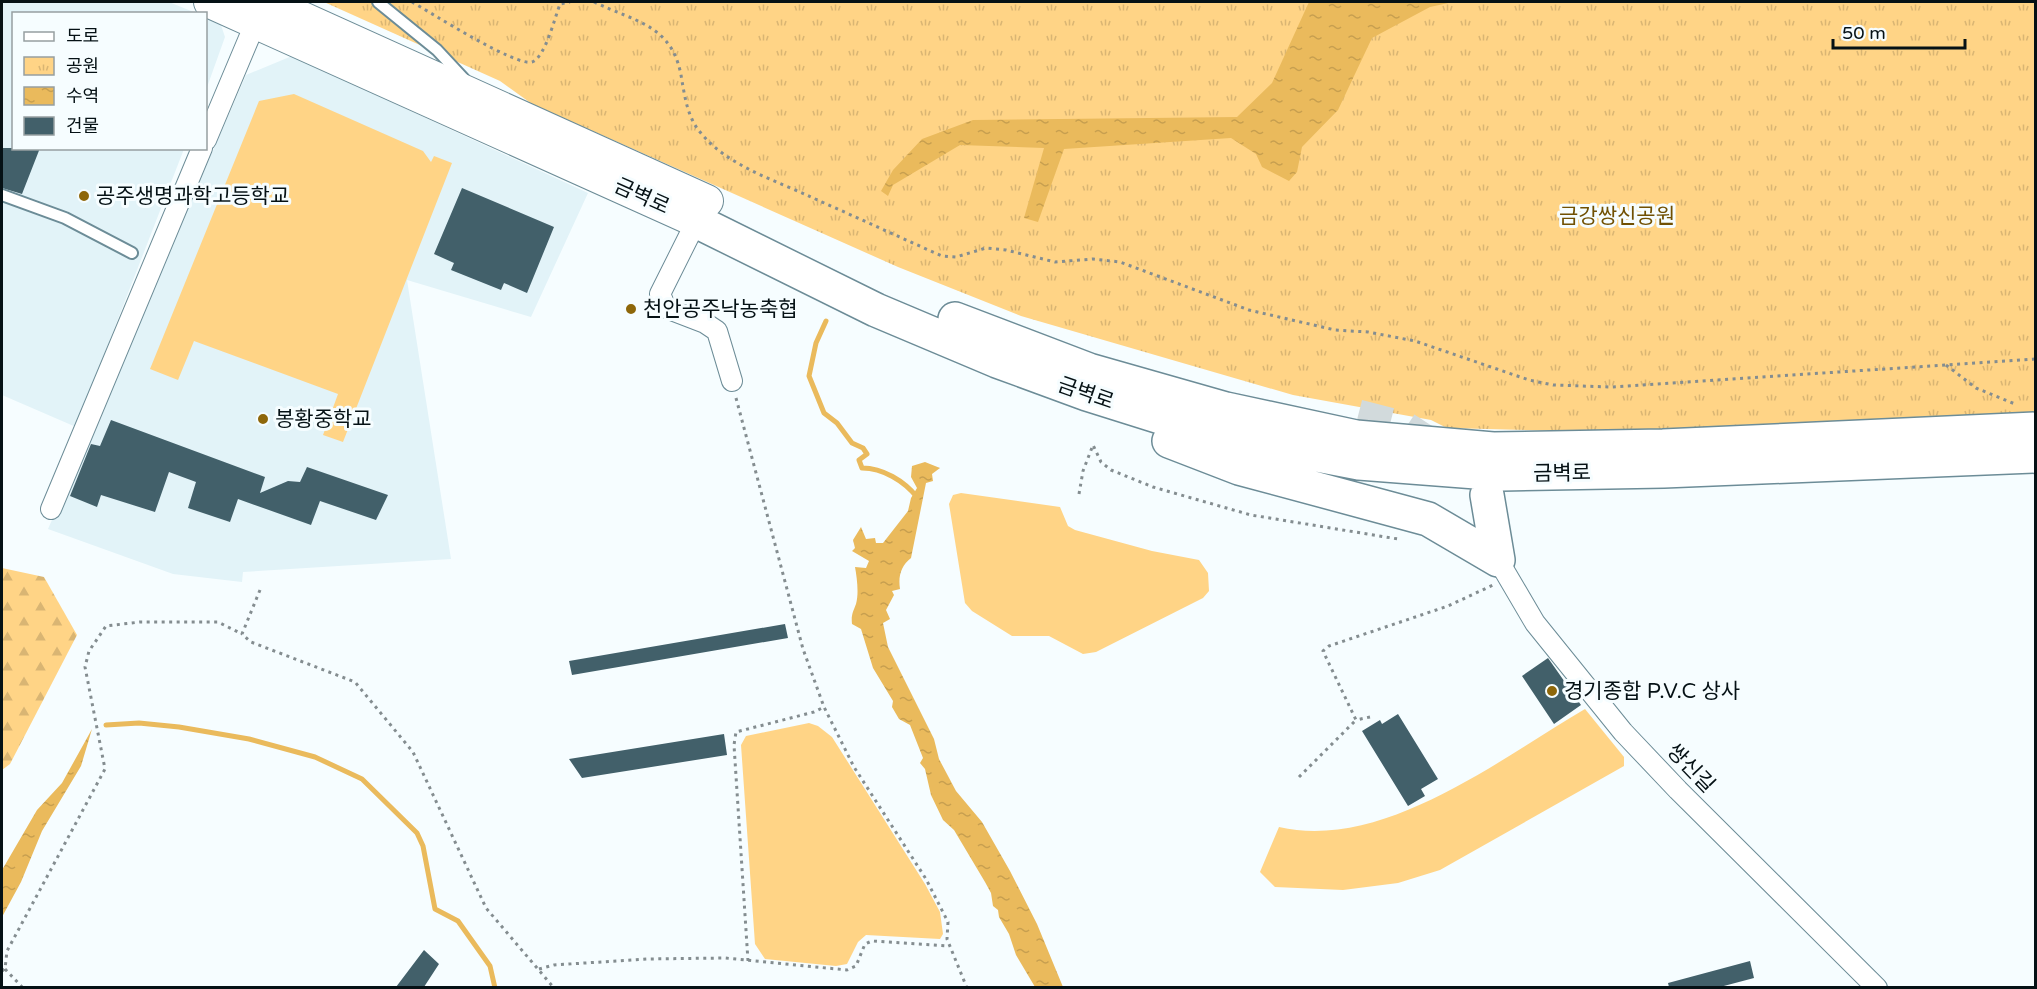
<svg xmlns="http://www.w3.org/2000/svg" width="2037" height="989" viewBox="0 0 2037 989" font-family="'Varela Round','Noto Sans KR',sans-serif">
  <defs>
    <pattern id="forest-firs" width="22" height="20" patternUnits="userSpaceOnUse" patternTransform="scale(1.5)"><rect width="22" height="20" fill="#ffd486"/><path d="M5 1l3.5 6h-7zM16 11l3.5 6h-7z" fill="#d9b573"/></pattern>
    <pattern id="park-tufts" width="24" height="20" patternUnits="userSpaceOnUse" patternTransform="scale(1.5)"><rect width="24" height="20" fill="#ffd486"/><path d="M3 7l-1-3M5 7V3M7 7l1-3M15 17l-1-3M17 17v-4M19 17l1-3" fill="none" stroke="#d9b573"/></pattern>
    <pattern id="water-ripples" width="26" height="14" patternUnits="userSpaceOnUse" patternTransform="scale(1.5)"><rect width="26" height="14" fill="#eaba5c"/><path d="M2 4q2-2 4 0t4 0M15 11q2-2 4 0t4 0" fill="none" stroke="#c79f4f"/></pattern>
  </defs>
  <rect width="100%" height="100%" fill="#f6fdff"/>
  <path fill="#e2f3f8" d="M2,2H169L196,13L14,14V148L184,149L76,427L2,395Z
    M206,18L221,25L225,37L206,90Z
    M292,56L588,193L531,317L407,280L451,559L243,572L242,582L173,574L48,529L246,75Z"/>
  <path fill="#ffd486" d="M294,94L423,151L431,162L434,156L452,163L343,442L323,435L338,394L194,341L178,380L150,369L259,101Z
    M961,493L1060,507L1068,526L1075,530L1152,551L1199,560L1208,573L1209,591L1203,598L1096,652L1083,654L1049,636H1012L972,611L965,603L949,504L953,495Z
    M1585,709L1624,757V766L1440,870L1398,883L1343,890L1275,887L1260,872L1279,827C1383,851 1498,760 1585,709Z
    M809,723L818,726L832,737L925,884L940,912L943,934L940,939L866,935L858,942L847,964L836,966L765,959L755,944L741,745L746,736Z"/>
  <path fill="url(#forest-firs)" d="M2,568L44,577L77,635L10,764L2,770Z"/>
  <path fill="url(#park-tufts)" d="M324,2H2035V413L1681,429L1562,431L1447,428L1431,420L1293,395L1021,316L898,267L532,104L500,81Z"/>
  <path fill="url(#water-ripples)" d="M1309,2H1453L1430,7L1372,38L1338,110L1302,147L1297,172L1289,181L1262,167L1256,154L1231,138L1064,149L1038,222L1024,218L1044,148L960,145L893,185L888,196L881,191L893,170L922,139L973,120L1237,117L1272,83Z
    M925,462L940,468L932,474L933,481L926,483L911,558C901,566 898,576 900,589L892,591L894,595L886,610L890,619L883,623L888,647L934,739L939,759L956,791L982,822L1010,871L1037,924L1063,987H1035L1016,955L1009,934L999,917L998,910L993,906L991,893L985,882L954,830L943,820L931,795L925,769L920,763L923,758L910,725L899,719L892,707L893,701L873,668L861,629L852,624C851,615 853,612 856,604C859,594 857,578 855,567L866,568L869,561L852,551L855,548L853,540L861,527L866,539L875,538L876,543H883L908,511L911,498L917,488L911,477L912,466Z
    M92,729L81,766L42,831L21,882L2,917V870L37,810L62,783Z"/>
  <g fill="none" stroke-linecap="round" stroke-linejoin="round">
    <path stroke="#eaba5c" stroke-width="5" d="M826,321L816,343L809,376L824,413L837,423L852,443L863,448L867,454L859,460L862,468C883,468 904,481 917,497
      M106,725L139,723L179,727L249,739L315,757L362,779L417,833L423,846L435,909L458,921L490,966L495,988"/>
  </g>
  <path fill="#42606a" d="M2,148H40L22,194L2,188Z
    M462,188L554,227L527,293L504,283L501,290L451,270L454,263L434,254Z
    M111,420L265,477L260,493L288,481L300,482L307,467L388,495L376,520L320,501L311,525L238,499L230,522L188,508L196,482L169,472L155,512L101,495L97,507L70,496L91,444L100,446Z
    M785,624L788,638L572,675L569,661Z
    M1548,658L1581,705L1554,724L1522,676Z
    M1398,714L1438,779L1421,789L1425,796L1408,806L1362,731L1380,720L1382,724Z
    M724,734L727,755L582,778L569,759Z
    M424,950L439,964L424,987H396Z
    M1750,961L1754,978L1720,987H1669L1668,983Z"/>
  <g fill="none" stroke-linecap="round" stroke-linejoin="round">
    <path stroke="#d2dadc" stroke-width="33" stroke-dasharray="33 16" stroke-linecap="butt" d="M1358,416L1405,428L1425,441"/>
    <defs>
      <path id="service" d="M378,2L437,50L464,79
        M2,195L65,218L132,253"/>
      <path id="minor" d="M206,140L260,12
        M701,212L660,294L666,308L705,323L717,331L732,381
        M51,509L202,148
        M1498,560L1535,623L1623,732L1678,790L1877,988"/>
      <path id="primary" d="M210,2L696,221
        M267,2L707,201"/>
      <path id="trunk" d="M696,221L876,310L997,361L1087,394L1224,437L1359,463L1502,474L1664,471L2036,456
        M955,319L1089,370L1226,409L1356,437L1493,449L1663,446L2036,429
        M1169,441L1239,468L1428,519L1498,560
        M1487,495L1498,560"/>
    </defs>
    <use href="#service" stroke="#6c8c97" stroke-width="14"/>
    <use href="#minor" stroke="#6c8c97" stroke-width="22"/>
    <use href="#primary" stroke="#6c8c97" stroke-width="34"/>
    <use href="#trunk" stroke="#6c8c97" stroke-width="36"/>
    <path stroke="#848d90" stroke-width="3" stroke-dasharray="3 4.5" stroke-linecap="butt" d="M412,2C430,12 516,67 532,62C545,58 555,17 560,4L570,2
      M594,2C638,23 674,25 682,81C685,98 688,118 700,132C727,166 775,180 813,198C856,217 899,237 942,256L956,257L986,248L1006,250L1055,262L1093,259L1120,262L1249,310L1335,330L1368,332L1415,341L1529,380L1553,385L1611,387L2036,359
      M1946,365L1976,388L2015,404
      M736,398L803,649L824,707L854,767L926,879L948,922L947,939L967,988
      M1079,494L1083,471L1093,445L1101,462L1111,470L1153,487L1251,515L1398,539
      M260,590L242,634L251,642L355,682L413,752L486,908L554,988
      M1370,717L1356,720L1323,651L1329,646L1448,606L1493,585
      M1299,777L1356,720
      M748,961L734,745L736,732L814,712L824,707
      M5,969L23,988
      M539,969L554,965L647,959L725,958L847,970L856,966L865,944L872,941L949,946
      M2,971L5,969L7,951L105,769L85,667L89,651L106,626L140,622H218L242,634"/>
    <use href="#service" stroke="#fff" stroke-width="10"/>
    <use href="#minor" stroke="#fff" stroke-width="20"/>
    <use href="#primary" stroke="#fff" stroke-width="32"/>
    <use href="#trunk" stroke="#fff" stroke-width="33"/>
  </g>
  <g fill="#8e670a" stroke="#f6fdff" stroke-width="2">
    <circle cx="84" cy="196" r="6"/>
    <circle cx="631" cy="309" r="6"/>
    <circle cx="263" cy="419" r="6"/>
    <circle cx="1552" cy="691" r="6"/>
  </g>
  <g text-anchor="middle" stroke-width="6" stroke-linejoin="round" paint-order="stroke">
    <g font-size="21" fill="#051115" stroke="#f6fdff" text-anchor="start">
      <text x="96" y="203">공주생명과학고등학교</text>
      <text x="643" y="316">천안공주낙농축협</text>
      <text x="275" y="426">봉황중학교</text>
      <text x="1564" y="698">경기종합 P.V.C 상사</text>
    </g>
    <g font-size="21" fill="#051115" stroke="#f6fdff">
      <text transform="translate(642 196) rotate(24)" y="7">금벽로</text>
      <text transform="translate(1086 393) rotate(19)" y="7">금벽로</text>
      <text transform="translate(1562 473) rotate(-1)" y="7">금벽로</text>
      <text transform="translate(1691 768) rotate(46)" y="7">쌍신길</text>
    </g>
    <g font-size="21" fill="#705003" stroke="#f6fdff">
      <text x="1617" y="223">금강쌍신공원</text>
    </g>
  </g>
  <rect width="2037" height="989" fill="none" stroke="#051115" stroke-width="6"/>
  <rect x="12" y="12" width="195" height="138" fill="#f6fdff" stroke="#969fa1" stroke-width="1.5"/>
  <rect x="24" y="32" width="30" height="9" fill="#ffffff" stroke="#969fa1" stroke-width="1.5"/>
  <text x="66" y="42" font-size="18" fill="#051115">도로</text>
  <rect x="24" y="57" width="30" height="18" fill="url(#park-tufts)" stroke="#969fa1" stroke-width="1.5"/>
  <text x="66" y="72" font-size="18" fill="#051115">공원</text>
  <rect x="24" y="87" width="30" height="18" fill="url(#water-ripples)" stroke="#969fa1" stroke-width="1.5"/>
  <text x="66" y="102" font-size="18" fill="#051115">수역</text>
  <rect x="24" y="117" width="30" height="18" fill="#42606a" stroke="#969fa1" stroke-width="1.5"/>
  <text x="66" y="132" font-size="18" fill="#051115">건물</text>
  <path d="M1833 39v9h132v-9" fill="none" stroke="#051115" stroke-width="3"/>
  <text x="1842" y="39" font-size="18" fill="#051115" stroke="#f6fdff" stroke-width="4.5" paint-order="stroke">50 m</text>
</svg>
